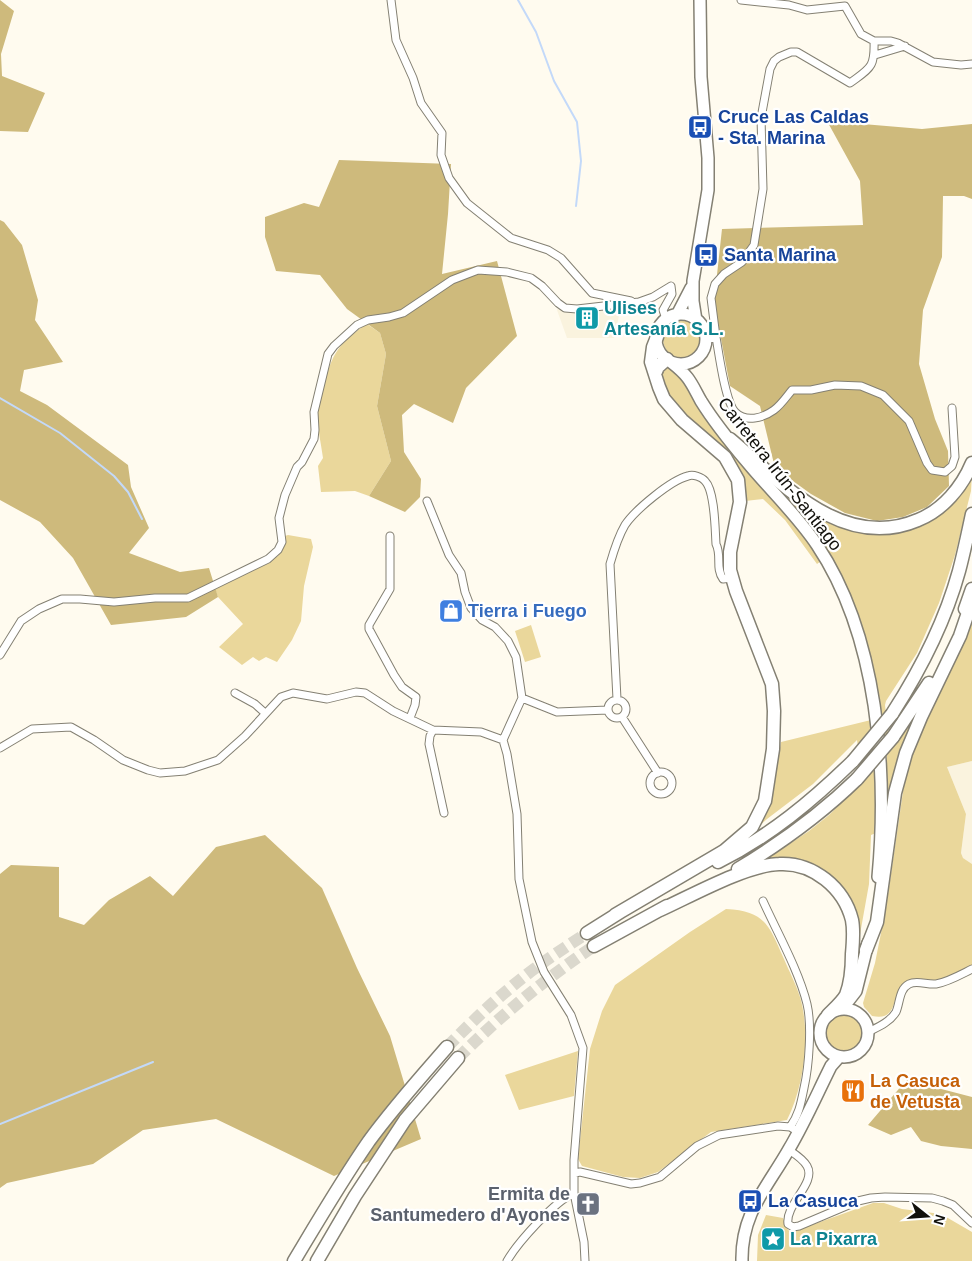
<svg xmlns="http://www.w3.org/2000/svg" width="972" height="1261" viewBox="0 0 972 1261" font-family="Arial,sans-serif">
  <rect width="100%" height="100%" fill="#fffbef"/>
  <path fill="#faf3de" d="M560,305L621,307L614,338H567L557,310Z
    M972,761V864L963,858L961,853L966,814L947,767Z"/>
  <path fill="#ead79b" d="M663 339a19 19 0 1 1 38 0a19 19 0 1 1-38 0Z
    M367,324L380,333L386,354L377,406L391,461L369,496L355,491L321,492L318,466L323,458C321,444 318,430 317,416C316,408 320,400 322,393C331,357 335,345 367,324Z
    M667,365L681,375L723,442L796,526L821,561L817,564L785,520L763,499L745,501L744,482L668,396L660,370Z
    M972,473L971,491L955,555L939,603L917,653L886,701L885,705L890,750L915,715L885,827L887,756L876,689L855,609L840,573L823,546L792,504L773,483L827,518L907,528Z
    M288,535L311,539L313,547L304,586L301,621L292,640L277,662L266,657L259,661L253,657L242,665L219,647L243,624L218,597L215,589L278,556L283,546L285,536Z
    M972,623V761L947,767L966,814L961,853L963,858L972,864V966C960,971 946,981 932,980C924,980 913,976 906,982C890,993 900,1022 872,1016L864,1007L863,1003L875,963L886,908L905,778L920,733L946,678H947Z
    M531,625L541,657L525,662L515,631Z
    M871,720L876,769V833L871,835L869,884L857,951L839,885L765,860L809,831L829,815L862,782L858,763L860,760L857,740L813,784L767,819L754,831L778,759L781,742Z
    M726,909C766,911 769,926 784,959C789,971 796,984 800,997C811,1034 804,1087 787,1120L711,1132L658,1172L640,1178L623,1177L582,1166L578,1159L590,1049L602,1011L615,985L690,932Z
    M825 1032a19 19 0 1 1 38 0a19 19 0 1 1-38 0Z
    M578,1051L574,1096L519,1110L505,1075Z
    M873,1203H884L902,1209L941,1214L972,1232V1261H757L758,1235L766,1215L783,1218L788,1230L792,1232Z"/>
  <path fill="#ceba7c" d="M0,0L14,11L1,54L2,76L45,93L28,132L0,131Z
    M827,121L922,129L972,124V199L964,196H943L942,257L923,310L919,364L935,419L948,451L949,486L927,507L903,517L877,521L845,513L811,494L775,468L760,406L730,386L714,302L722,229L863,225L860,181Z
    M339,160L451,164L448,214L442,274L497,261L517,336L466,388L453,423L414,404L402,415L404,452L421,479L420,497L405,512L369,496L391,461L377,406L386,354L380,333L347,309L320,275L276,271L265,237V217L304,203L319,207Z
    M0,220L4,222L22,245L38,300L35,320L63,362L24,370L20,391L47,405L128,465L131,487L149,528L129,553L180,572L209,568L218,597L186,617L111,625L73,558L40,522L0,500Z
    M265,835L322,888L357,968L390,1036L421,1139L334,1176L216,1119L143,1130L93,1164L7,1183L0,1188V874L11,865L59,867V917L84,925L109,900L150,876L173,896L216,847Z
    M909,1077L926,1085L972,1097V1149L941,1146L921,1141L911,1127L891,1135L868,1125Z"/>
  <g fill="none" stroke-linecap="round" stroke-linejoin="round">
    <path stroke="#c3d9f9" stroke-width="2" d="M518,0L536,32L554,81L577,122L581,161L576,206
      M0,398L60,433L114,476L128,492L142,519
      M0,1124L153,1062"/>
    <path stroke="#dbd8cd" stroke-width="12" stroke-dasharray="12 6" stroke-linecap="butt" d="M447,1047C467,1027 487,1007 509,989C533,968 560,951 587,933
      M458,1058C502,1014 543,981 594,946"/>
    <defs>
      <path id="minor" d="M391,0L396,40L413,78L421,103L442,133L441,155L449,178L467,203L511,238L548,250L561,258L592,293L631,301
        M874,41H891L898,43L933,62L961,65L972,64
        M875,55L905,46
        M716,337C719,354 725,401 735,412C746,423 763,418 774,410C781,405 787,396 792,390H811L835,385L861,386L883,395L909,421L927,463L932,470L945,472L952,466L955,457L952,408
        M707,339L716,337L711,298L715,284L724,274L742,262L754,245L763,189L761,118L770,69L774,61L779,57L791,52H797L850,83C870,68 875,68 874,41L861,34L845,6L807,10L789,5L741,0
        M427,501L449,555L461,573L465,592L471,608L482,620L495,627L508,641L516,657L522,698L503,740L507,754L517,814L519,879L532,942L544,972L571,1015L583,1048L574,1160V1193L584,1242L585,1261
        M390,536V589L369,625V629L394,675L402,687L416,697L415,705L410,718
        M0,655L21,621L39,609L62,599H80L114,602L155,598H188L268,559L278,550L282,542L279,518L285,495L297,467L302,462L314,439L315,430L314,412L328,354L334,346L357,325L368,320L389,317L403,313L452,280L478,270L507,272L531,278L542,286L558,303L565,308L577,309L639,302L653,297L671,286L672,294L663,310L666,319
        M235,693L255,704L265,713
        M522,698L557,712L608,710
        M617,699L610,564C614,550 618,537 625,525C635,510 671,480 688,476C693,474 702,477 705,481C715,491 715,529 716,544C722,556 715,568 723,579L731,578
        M608 709a9 9 0 1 1 18 0a9 9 0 1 1-18 0Z
        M622,717L658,773
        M433,730L430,736L429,744L444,813
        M0,748L32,729L71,727L94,740L123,760L148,770L160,773L185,771L218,760L245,736L281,697L293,693L327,699L356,692L365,693L393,711L433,730L481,732L503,740
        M650 783a11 11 0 1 1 22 0a11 11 0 1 1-22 0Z
        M763,901C777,932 799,971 807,1004C812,1025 809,1066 804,1088C801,1103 799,1115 790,1127
        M868,1032C878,1027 890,1022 896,1012C900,1003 899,989 909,984C917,980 927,985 936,984C948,982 960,975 972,969
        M789,1150C795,1154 803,1159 807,1166C817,1183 785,1204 788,1224L793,1227L799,1226L858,1201L871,1198L885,1197L932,1198L943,1201L953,1205L972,1223
        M575,1173L580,1172L631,1184L640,1183L660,1177L697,1146L719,1135L778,1126L790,1127L799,1132
        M507,1261C518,1242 555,1201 574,1193"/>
      <path id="trunk" d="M656 339a25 25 0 1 1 50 0a25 25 0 1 1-50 0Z
        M677,315L691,288
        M696,320L693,301V281L708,190V158L701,77L700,0
        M672,363C690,377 691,383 701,401C714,422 731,443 747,462C770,490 797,515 817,545C878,636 888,771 878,877
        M842,1009L856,991L868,943
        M820 1033a24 24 0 1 1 48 0a24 24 0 1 1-48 0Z
        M742,1261C741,1213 767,1188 789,1149C805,1122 817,1094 831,1066L839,1057"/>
      <path id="motorway" d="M655,374L658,367L667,359
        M730,439C782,483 843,552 918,520C943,510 962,487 972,463
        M965,609L972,589
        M892,714C921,669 945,622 959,571C964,552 968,533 972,514
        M893,737L929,683
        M718,862C770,836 812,801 853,761
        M738,869C781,843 820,815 857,779
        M660,910C691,896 746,865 779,864C813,862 844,888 852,920C854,930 853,943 852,954C852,967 851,982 846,995C842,1002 834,1009 828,1015
        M615,915L724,851L752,827L765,801L773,749L774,711L772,684L736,591L730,570V552L740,502L738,480L725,457L682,420L664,399L659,387L651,362L653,347L657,337
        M587,933L622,911
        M594,946L667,906
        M866,950L877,922L895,793L906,753L921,717L960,636L972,601
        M294,1261C318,1221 342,1180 369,1141C393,1108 420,1078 447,1047
        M317,1261L355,1196L405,1120L458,1058"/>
    </defs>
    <use href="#minor" stroke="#848073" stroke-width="9"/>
    <use href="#trunk" stroke="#848073" stroke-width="14"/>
    <use href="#motorway" stroke="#848073" stroke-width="15"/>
    <use href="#minor" stroke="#fff" stroke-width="7"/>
    <use href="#trunk" stroke="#fff" stroke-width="11"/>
    <use href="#motorway" stroke="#fff" stroke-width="12"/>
    <defs>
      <path id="motorway-bridge" d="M853,761L892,714
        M857,779L893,737"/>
    </defs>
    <use href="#motorway-bridge" stroke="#848073" stroke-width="15" stroke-linecap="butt"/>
    <use href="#motorway-bridge" stroke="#fff" stroke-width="12"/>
  </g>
  <defs>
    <symbol id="bus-square" viewBox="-11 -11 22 22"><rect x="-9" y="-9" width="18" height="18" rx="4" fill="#1a4fb4" stroke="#fff"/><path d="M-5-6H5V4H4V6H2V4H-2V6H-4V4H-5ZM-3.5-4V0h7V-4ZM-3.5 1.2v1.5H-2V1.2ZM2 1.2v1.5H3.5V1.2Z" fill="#fff"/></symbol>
    <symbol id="building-square" viewBox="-11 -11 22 22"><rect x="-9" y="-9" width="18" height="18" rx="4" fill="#0f9aa8" stroke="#fff"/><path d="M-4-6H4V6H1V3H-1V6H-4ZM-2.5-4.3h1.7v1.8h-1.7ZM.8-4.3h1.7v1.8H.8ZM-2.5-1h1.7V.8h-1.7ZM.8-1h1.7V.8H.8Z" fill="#fff"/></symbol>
    <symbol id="shop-square" viewBox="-11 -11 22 22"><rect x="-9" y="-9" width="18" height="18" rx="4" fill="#3f7fe0" stroke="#fff"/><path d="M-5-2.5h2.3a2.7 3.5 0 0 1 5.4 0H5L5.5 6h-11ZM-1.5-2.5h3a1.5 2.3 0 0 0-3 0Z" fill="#fff"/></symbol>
    <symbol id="restaurant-square" viewBox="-11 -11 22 22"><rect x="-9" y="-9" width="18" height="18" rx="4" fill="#e8710a" stroke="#fff"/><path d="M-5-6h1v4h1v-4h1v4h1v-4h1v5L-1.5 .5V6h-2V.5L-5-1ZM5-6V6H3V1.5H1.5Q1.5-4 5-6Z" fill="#fff"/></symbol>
    <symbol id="church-square" viewBox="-11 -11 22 22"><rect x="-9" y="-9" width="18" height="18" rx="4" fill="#6b7280" stroke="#fff"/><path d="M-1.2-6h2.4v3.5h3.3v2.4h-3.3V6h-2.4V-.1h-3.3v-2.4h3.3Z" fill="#fff"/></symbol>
    <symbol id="sight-square" viewBox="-11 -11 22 22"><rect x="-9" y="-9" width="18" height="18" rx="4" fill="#0f9aa8" stroke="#fff"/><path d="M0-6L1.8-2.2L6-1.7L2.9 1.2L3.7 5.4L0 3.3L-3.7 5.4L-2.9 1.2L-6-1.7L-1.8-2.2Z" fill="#fff"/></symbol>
  </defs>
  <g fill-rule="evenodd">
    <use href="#bus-square" x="686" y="113" width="28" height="28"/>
    <use href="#bus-square" x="692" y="241" width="28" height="28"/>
    <use href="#building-square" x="573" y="304" width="28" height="28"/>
    <use href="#shop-square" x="437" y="597" width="28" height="28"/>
    <use href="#restaurant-square" x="839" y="1077" width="28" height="28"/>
    <use href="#bus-square" x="736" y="1187" width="28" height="28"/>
    <use href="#church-square" x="574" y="1190" width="28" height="28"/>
    <use href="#sight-square" x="759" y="1225" width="28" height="28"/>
  </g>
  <g text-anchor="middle" stroke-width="4.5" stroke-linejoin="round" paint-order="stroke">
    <g font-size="18" font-weight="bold" fill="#164399" stroke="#fff" text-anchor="start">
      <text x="718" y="123">Cruce Las Caldas<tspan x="718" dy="21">- Sta. Marina</tspan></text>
      <text x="724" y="261">Santa Marina</text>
      <text x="768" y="1207">La Casuca</text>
    </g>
    <g font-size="18" font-weight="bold" fill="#0d838f" stroke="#fff" text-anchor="start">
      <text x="604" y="314">Ulises<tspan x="604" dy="21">Artesanía S.L.</tspan></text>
      <text x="790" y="1245">La Pixarra</text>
    </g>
    <g font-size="18" fill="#11100b" stroke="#fff">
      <text transform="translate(780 474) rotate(52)" y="6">Carretera Irún-Santiago</text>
    </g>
    <g font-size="18" font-weight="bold" fill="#366cbe" stroke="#fff" text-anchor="start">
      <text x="468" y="617">Tierra i Fuego</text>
    </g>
    <g font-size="18" font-weight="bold" fill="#c56008" stroke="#fff" text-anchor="start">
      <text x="870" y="1087">La Casuca<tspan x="870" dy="21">de Vetusta</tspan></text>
    </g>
    <g font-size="18" font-weight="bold" fill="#5b616d" stroke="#fff" text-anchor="end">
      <text x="570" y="1200">Ermita de<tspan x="570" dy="21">Santumedero d'Ayones</tspan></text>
    </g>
  </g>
  <g transform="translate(927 1216) rotate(107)" stroke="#ffffff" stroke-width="4" paint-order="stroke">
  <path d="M0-4L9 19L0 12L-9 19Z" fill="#11100b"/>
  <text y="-8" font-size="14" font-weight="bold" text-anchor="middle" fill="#11100b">N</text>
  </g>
</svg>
